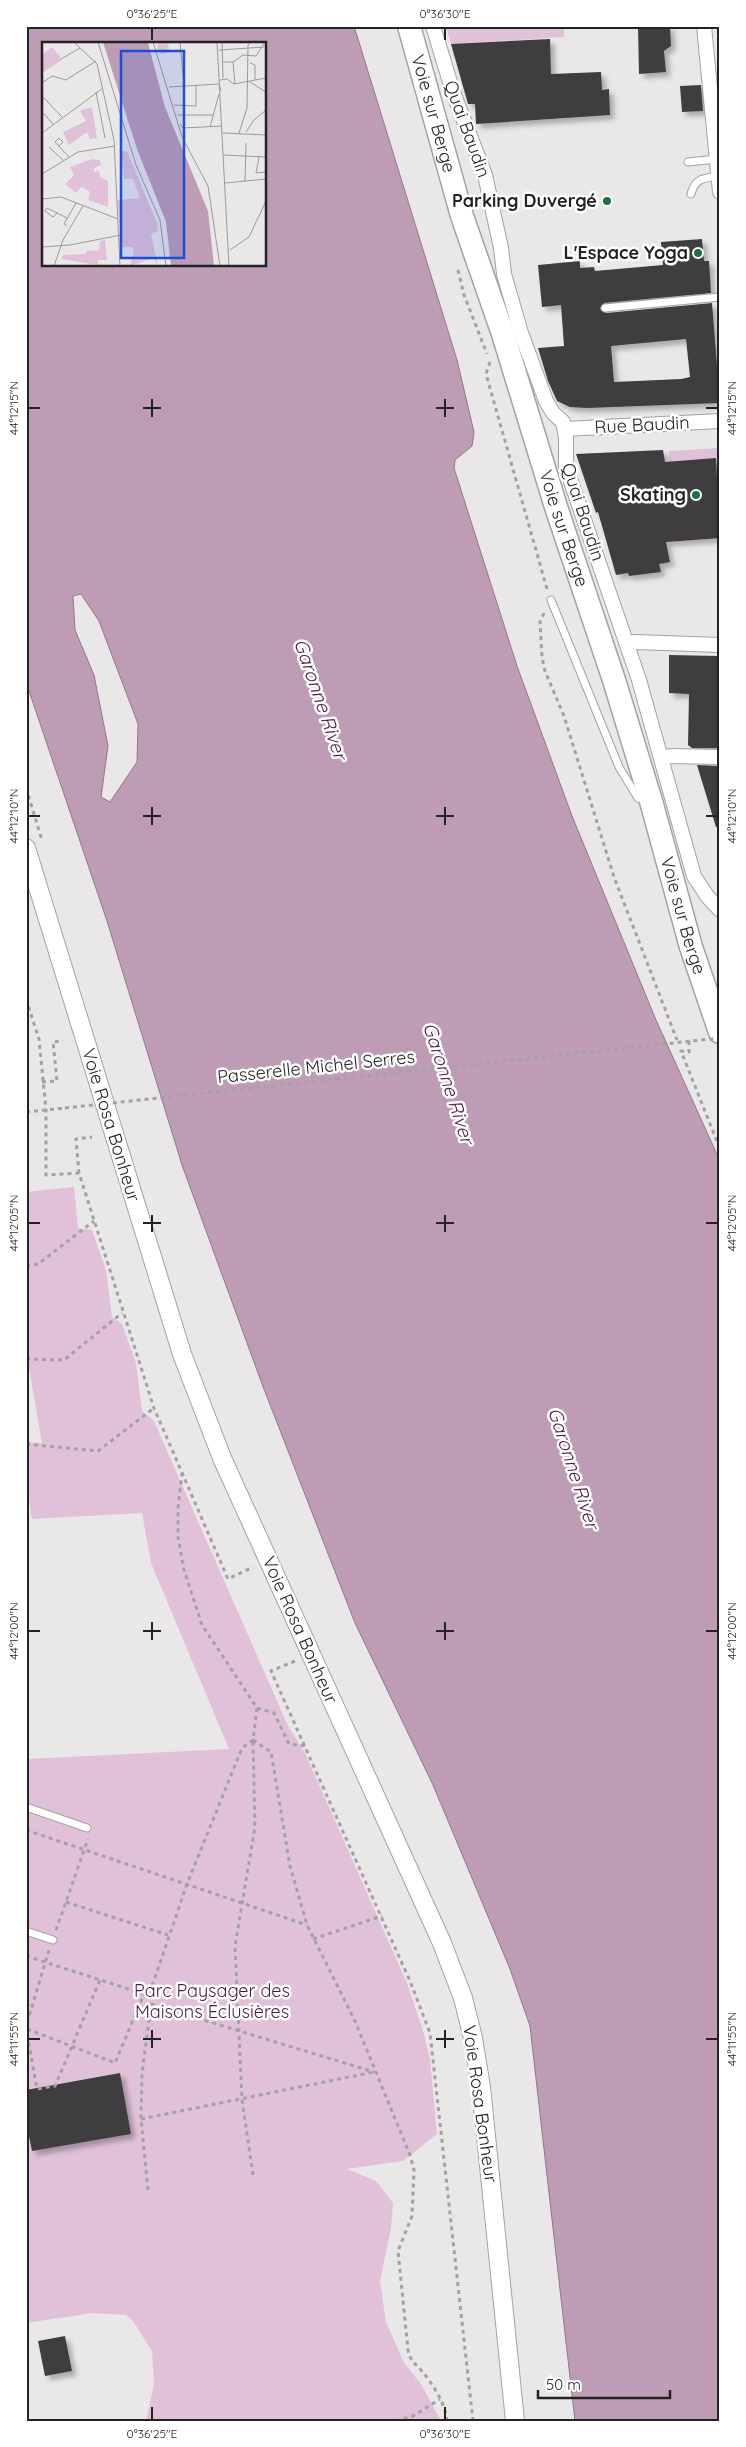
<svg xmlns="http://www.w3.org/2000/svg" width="746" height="2447" viewBox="0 0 746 2447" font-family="Quicksand,sans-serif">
  <defs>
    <filter id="shadow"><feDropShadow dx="4.5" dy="4.5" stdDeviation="2.5" flood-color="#0004"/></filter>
  </defs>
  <rect width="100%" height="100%" fill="#eae7e9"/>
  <path fill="#e0c1d9" d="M446,26H564V37L451,44Z
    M720,448V538L674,542L669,451Z
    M74,1187L78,1228L92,1230L106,1270L112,1317L122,1324L136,1363L142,1411L154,1421L288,1726L305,1753L407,1983L424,2034L430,2059L437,2134L403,2161L347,2169L376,2181L393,2203L391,2228L380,2281L386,2322L404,2363L421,2384L441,2421H146L154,2384L152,2351L133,2321L126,2315L93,2313L26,2323V1759L229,1749L151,1563L142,1513L32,1519L26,1482V1442L42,1443L26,1351V1192Z"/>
  <path fill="#be9cb6" stroke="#90788a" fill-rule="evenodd" d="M26,26H354L457,360L474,432L472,446L455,460L454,468L517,666L572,816L656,1020L720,1161V2421H575L530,2026L510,1969L433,1785L355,1623L262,1384L182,1165L107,921L26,682ZM44,44H265V265H44ZM81,594L99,621L138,724L137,762L110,802L101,797L108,746L94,675L75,630L73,596Z"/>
  <path fill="#403e40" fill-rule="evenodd" filter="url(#shadow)" d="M638,26H670L671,46L664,51L666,72L639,74Z
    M550,39L551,74L601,72L602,90L609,89L610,115L476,124L475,104H468L451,44Z
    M701,85L703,111L682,112L680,86Z
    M702,239L704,261H709L711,293L604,303L600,309L606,313L712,303L720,403L587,408L570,407L557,401L548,381L538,348L564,346L561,305L542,307L538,265L580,261V268L594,267L595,271L663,265L661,242ZM686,339L690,377L681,379L614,382L611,346Z
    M663,450L665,462L716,458L720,538L666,542L670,562L659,564L661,572L629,576L628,573L616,575L598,512L596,513L576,454Z
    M669,655L718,656L720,748H692L688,745L689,694L669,693Z
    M697,765L720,766V826L716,827Z
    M120,2073L131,2134L32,2151L26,2121V2090Z
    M65,2336L72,2371L45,2376L38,2341Z"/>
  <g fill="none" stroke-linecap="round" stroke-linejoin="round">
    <defs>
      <path id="service" d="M688,162L717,159
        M691,194C695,178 704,178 718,176
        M605,308L720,297
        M551,600L619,767L638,798L646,800
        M26,1807L87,1828
        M26,1931L53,1940"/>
      <path id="minor" d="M433,26L453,92L485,175L501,248L504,274L521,333L546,401L553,413L563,422L566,438V467L639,680L694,876L707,896L720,910
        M704,26L720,192
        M565,429L720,421
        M627,643L635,642L720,645
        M662,758L671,756L720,757"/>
      <path id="tertiary" d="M26,848L182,1354L222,1458L442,1943L463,1998L473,2038L481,2087L515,2421"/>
      <g id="primary">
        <path id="s1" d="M409,26L462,216L503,334L556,507L614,680L651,801L691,947L720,1032"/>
      </g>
    </defs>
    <use href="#service" stroke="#a4a1a3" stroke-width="9"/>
    <use href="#minor" stroke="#a4a1a3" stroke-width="16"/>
    <use href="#tertiary" stroke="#a4a1a3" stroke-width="20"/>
    <use href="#primary" stroke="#a4a1a3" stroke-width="25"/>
    <path stroke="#a4a1a3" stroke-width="3" stroke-dasharray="4 4" stroke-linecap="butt" d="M458,270L464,295L487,354
      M490,362L486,374L547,589
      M544,613L540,622L542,657L545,671L564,716L614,877L677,1040
      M26,788L42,840
      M26,999L39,1039L46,1110V1175L79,1173L154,1408L228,1579L253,1567
      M689,1041V1052L681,1051L720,1149
      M42,1082L57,1081L53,1042L63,1041
      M26,1112L65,1108
      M79,1173L76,1139L92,1137
      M26,1266L38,1264L94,1221
      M26,1359L64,1360L122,1313
      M26,1444L98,1451L154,1408
      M295,1661L271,1671L410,1981L430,2033L473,2421
      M257,1708L274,1713L289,1744L306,1746
      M253,1740L271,1752L290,1866L307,1925L355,2021L410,2155L414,2170L412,2216L398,2251L408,2350C410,2360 414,2363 421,2370C432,2383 446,2404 447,2421
      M26,1830L307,1925
      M66,1902L168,1935
      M56,1930L88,1839
      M313,1939L382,1916
      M49,1950L27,2023V2034L37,2089L55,2086L100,1980
      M26,1956L144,1994
      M151,2004L374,2072
      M27,2029L115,2063L144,1994L149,1995L187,1884L242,1748L253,1740L257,1708L202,1625L184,1570L178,1537V1508L182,1474
      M141,2119L374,2072
      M253,2175L242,2100L235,1946L255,1827L253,1741
      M148,2190L141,2119L142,2074L151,2004L149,1995
      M396,2421L413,2416L440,2399"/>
    <use href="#service" stroke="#fff" stroke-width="7"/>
    <use href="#minor" stroke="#fff" stroke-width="14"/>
    <use href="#tertiary" stroke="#fff" stroke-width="18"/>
    <use href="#primary" stroke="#fff" stroke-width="22"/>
    <path stroke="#a4a1a3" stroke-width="3" stroke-dasharray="4 4" stroke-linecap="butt" d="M65,1108L720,1038"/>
  </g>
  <path fill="none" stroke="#242324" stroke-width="2" d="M152,28V40M445,28V40M152,399V417M445,399V417M28,408H40M143,408H161M436,408H454M706,408H718M152,807V825M445,807V825M28,816H40M143,816H161M436,816H454M706,816H718M152,1215V1232M445,1215V1232M28,1223H40M143,1223H161M436,1223H454M706,1223H718M152,1622V1640M445,1622V1640M28,1631H40M143,1631H161M436,1631H454M706,1631H718M152,2030V2048M445,2030V2048M28,2039H40M143,2039H161M436,2039H454M706,2039H718M152,2407V2420M445,2407V2420"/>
  <g fill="#1d7041" stroke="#fff" stroke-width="2">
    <circle cx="607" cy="201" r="5"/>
    <circle cx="698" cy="253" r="5"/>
    <circle cx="696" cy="495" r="5"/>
  </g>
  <g text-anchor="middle" stroke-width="5" stroke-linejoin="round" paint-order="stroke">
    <g font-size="18" fill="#242324" stroke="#fff">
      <text dy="6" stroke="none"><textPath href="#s1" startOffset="91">Voie sur Berge</textPath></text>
      <text transform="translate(467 129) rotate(70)" y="6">Quai Baudin</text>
      <text transform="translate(642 425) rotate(-3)" y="6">Rue Baudin</text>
      <text transform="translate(583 512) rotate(72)" y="6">Quai Baudin</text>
      <text dy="6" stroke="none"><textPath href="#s1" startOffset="526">Voie sur Berge</textPath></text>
      <text dy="6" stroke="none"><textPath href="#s1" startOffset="931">Voie sur Berge</textPath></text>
      <text transform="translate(316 1067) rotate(-6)" y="6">Passerelle Michel Serres</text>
      <text transform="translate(111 1125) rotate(73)" y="6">Voie Rosa Bonheur</text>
      <text transform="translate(300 1630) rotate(66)" y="6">Voie Rosa Bonheur</text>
      <text transform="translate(480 2104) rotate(82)" y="6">Voie Rosa Bonheur</text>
    </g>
    <g font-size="18" font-weight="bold" fill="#242324" stroke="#fff" text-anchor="end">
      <text x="597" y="207">Parking Duvergé</text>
      <text x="688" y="259">L'Espace Yoga</text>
      <text x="686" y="501">Skating</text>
    </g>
    <g font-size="18" fill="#491e42" stroke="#fff">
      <text x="212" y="1997">Parc Paysager des<tspan x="212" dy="21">Maisons Éclusières</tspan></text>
    </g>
    <g font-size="19" font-style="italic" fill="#4f2448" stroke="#fff">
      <text transform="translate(321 699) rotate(71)" y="7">Garonne River</text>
      <text transform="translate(449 1083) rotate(72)" y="7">Garonne River</text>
      <text transform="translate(574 1468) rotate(72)" y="7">Garonne River</text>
    </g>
  </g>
  <g transform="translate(42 42)">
    <rect width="224" height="224" fill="#eae7e9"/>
    <path d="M115 6a6 6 0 1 1 12 0a6 6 0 1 1-12 0ZM10,5L20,18L0,31V13ZM50,65L55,96L48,97L45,90L27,103L21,90L44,79L38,69ZM79,109H85L115,181L116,189L109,192L116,224L111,216L88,224L92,208L90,205H80L75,158L98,156L91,137H82ZM50,117L58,118L59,123L52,126V130L57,129L58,135L66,139V165L46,158L48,150L44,147L39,145L34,151L23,142L32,133L28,125ZM63,198L65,218H56V223L19,217L21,213L44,212V209L57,208L58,199Z" fill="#e0c1d9"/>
    <path d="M61,0L106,1L123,65L166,169L172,224H129L124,180L95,107Z" fill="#be9cb6"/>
    <path fill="none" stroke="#9b999a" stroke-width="1" d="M32,0L55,22L72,98L78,224M56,0L94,123L118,178L124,224M111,0L140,95L166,144L178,224M138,0L142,44M175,0L187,224M180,0L181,36M177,8L222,5M19,17L38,6M181,20H191L201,13L214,14L223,0M191,20L193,42M208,21L213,23V38M178,38L185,37L192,42L224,36M208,40L224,50M0,41L10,34L24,38L54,19M127,45L177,42L179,49M54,50L63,96M0,54L20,75M132,63L154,64V44M0,70L11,82M135,73H171M138,82L141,86L180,84M168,85L177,52M204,90L212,78L224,68M0,91L61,46M181,91L224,93M197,91L205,66L206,3L209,0M17,104L21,100L17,96L13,100L27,115M7,105L21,118M181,113L224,115M217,115L214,131L224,130M0,132L36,110L73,104M203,140L204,101M183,141L224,137M0,157L19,155L76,177M15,171L11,175L3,169L5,166L25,176M25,184L22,182L34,161M0,205L28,203L79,193M188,208L207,195L224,159M12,224L21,198L41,164"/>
    <path fill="#1d4ed8" fill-opacity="0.15" stroke="#1d4ed8" stroke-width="2.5" d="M79,9H142V216H79Z"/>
    <rect width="224" height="224" fill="none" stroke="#242324" stroke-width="2.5"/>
  </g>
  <rect width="746" height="2447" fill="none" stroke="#ffffff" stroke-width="55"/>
  <path d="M538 2390v8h132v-8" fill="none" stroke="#242324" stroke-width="2.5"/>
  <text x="546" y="2390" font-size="15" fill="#242324" stroke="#ffffff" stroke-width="4" paint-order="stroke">50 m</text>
  <rect x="28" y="28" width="690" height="2392" fill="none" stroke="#242324" stroke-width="2"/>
  <g font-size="12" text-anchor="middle" fill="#242324">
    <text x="152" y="18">0°36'25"E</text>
    <text x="445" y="18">0°36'30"E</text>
    <text transform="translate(14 408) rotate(-90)" y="4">44°12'15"N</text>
    <text transform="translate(732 408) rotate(-90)" y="4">44°12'15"N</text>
    <text transform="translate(14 816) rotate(-90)" y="4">44°12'10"N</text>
    <text transform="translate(732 816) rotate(-90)" y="4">44°12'10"N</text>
    <text transform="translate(14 1223) rotate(-90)" y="4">44°12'05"N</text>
    <text transform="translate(732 1223) rotate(-90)" y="4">44°12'05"N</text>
    <text transform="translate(14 1631) rotate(-90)" y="4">44°12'00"N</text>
    <text transform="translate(732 1631) rotate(-90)" y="4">44°12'00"N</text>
    <text transform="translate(14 2039) rotate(-90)" y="4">44°11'55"N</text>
    <text transform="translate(732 2039) rotate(-90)" y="4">44°11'55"N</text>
    <text x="152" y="2438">0°36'25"E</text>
    <text x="445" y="2438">0°36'30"E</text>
  </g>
</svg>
